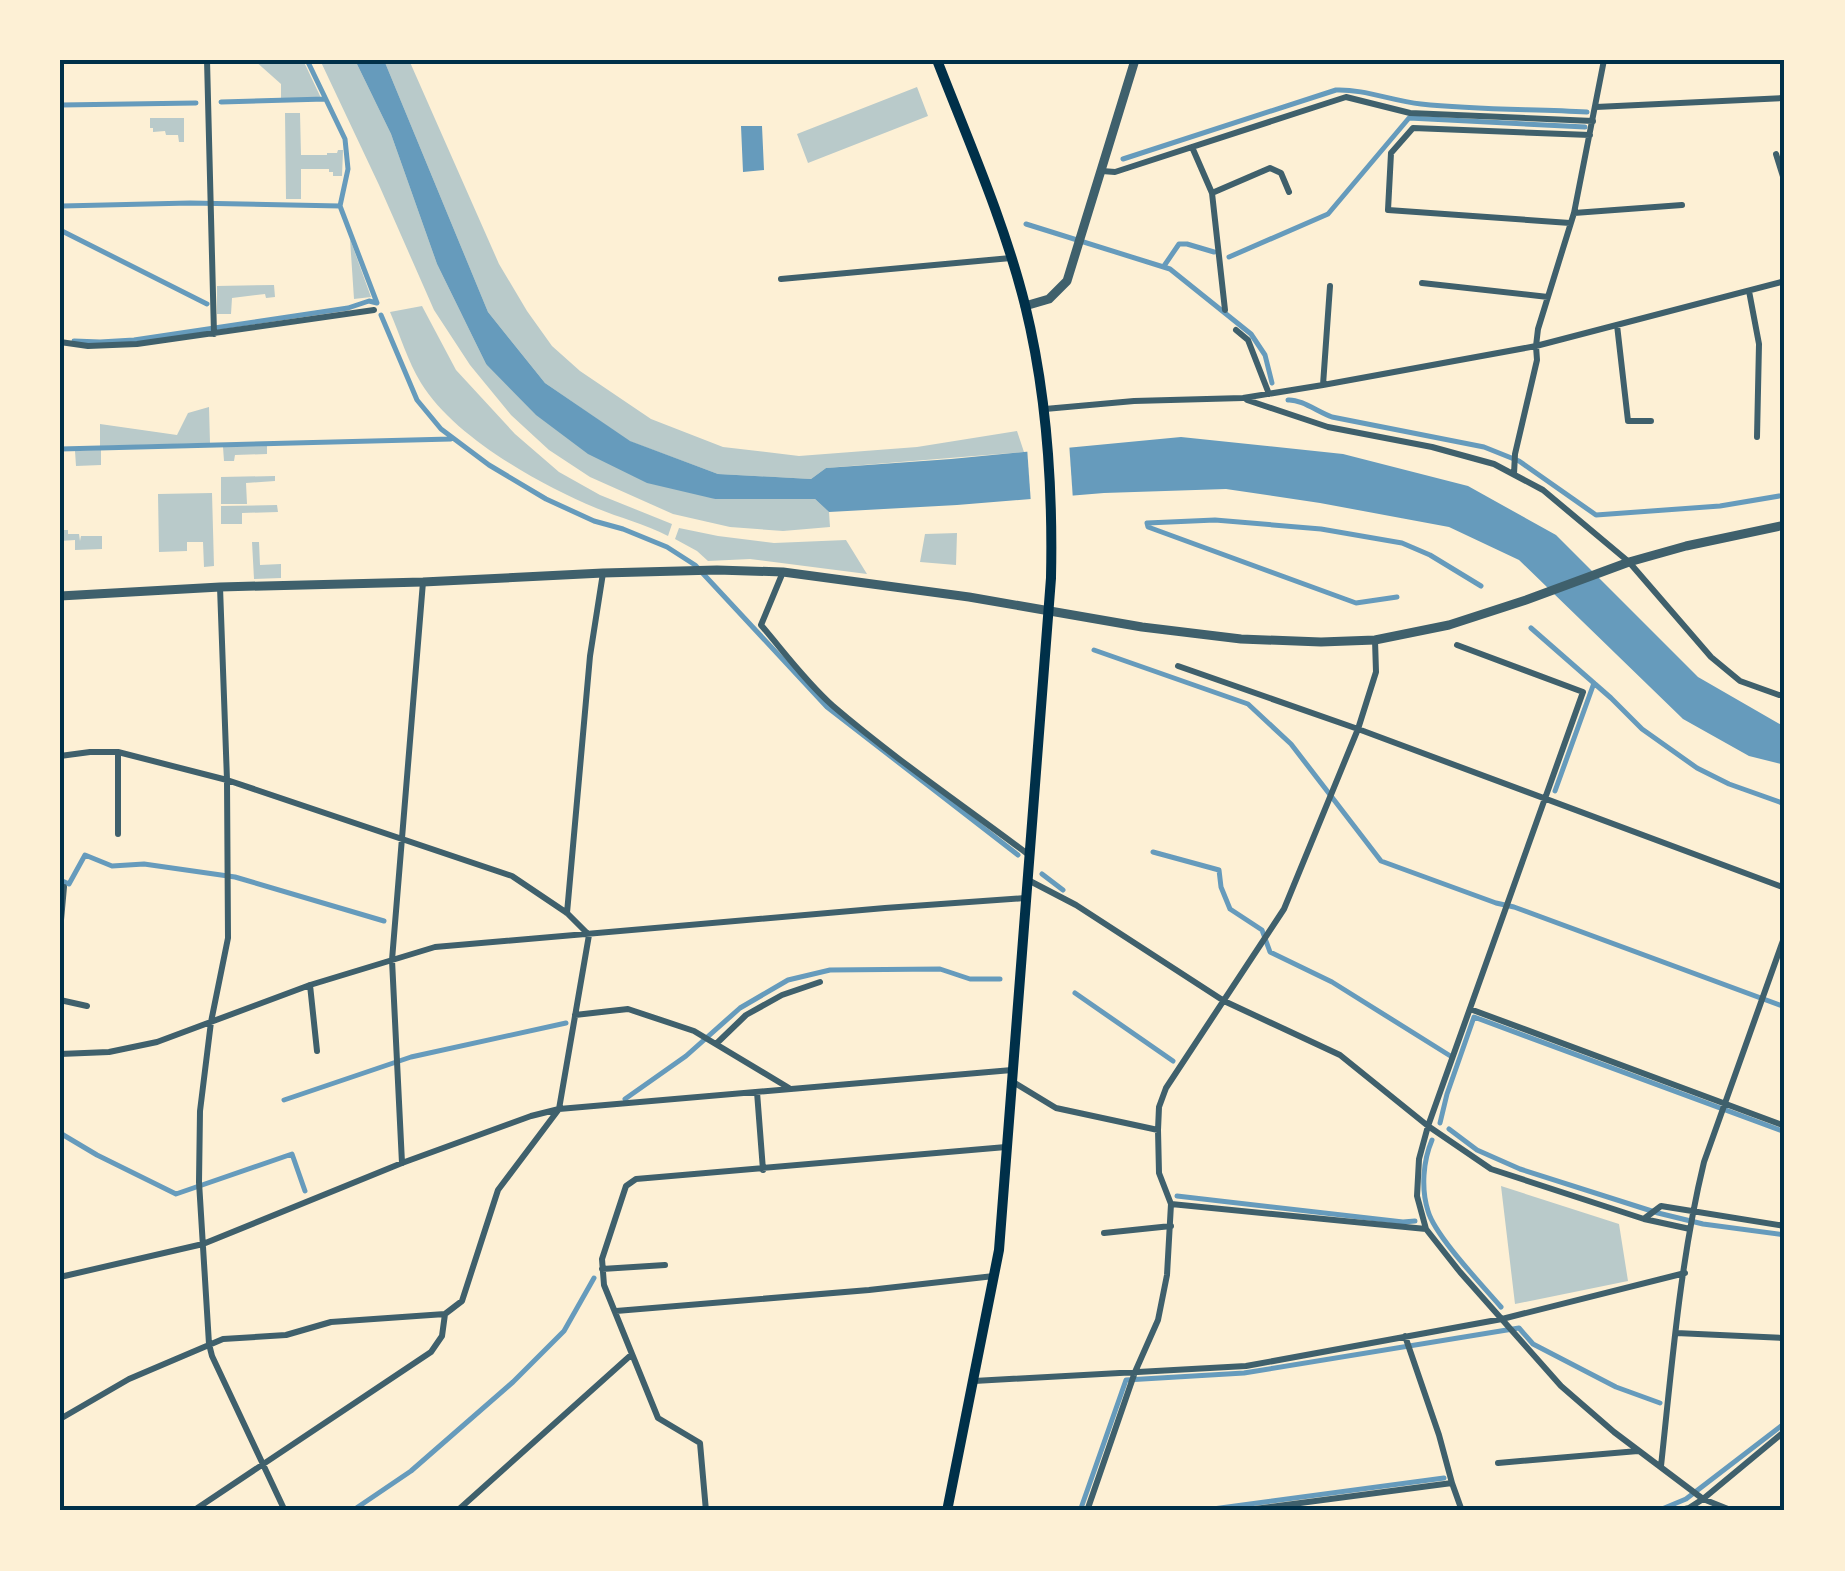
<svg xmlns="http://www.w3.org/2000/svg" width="1845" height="1571" viewBox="0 0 1845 1571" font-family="Quicksand,sans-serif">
  <rect width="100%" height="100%" fill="#fdf0d5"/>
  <path fill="#b9caca" d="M254,60H303L321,98H281V84Z
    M320,60H355L391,134L437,264L486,364L715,499H815L829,512L830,527L783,531L730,527L673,514L590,477L549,450L511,415L470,365L434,310L379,185Z
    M384,60H409L499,264L527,311L552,346L580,371L651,419L723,447L799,456L917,447L1017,431L1024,452L826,468L811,479L718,474L629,441L545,383L488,312Z
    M917,87L928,116L808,163L797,134Z
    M285,113H300L301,155H327V153H337L338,150H343L342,176H333V172H329V169H301V199H286Z
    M150,118H184V142H179L178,135H166L165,131L153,132V128H150Z
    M350,239L371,297L354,299Z
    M274,285L275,297L266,298L265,294L232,298L231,314H217V286Z
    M422,306L456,370L515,434L559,472L600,495L672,524L668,536C645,524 620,518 596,508C539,484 454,437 421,383C408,362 400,335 390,312Z
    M209,407L210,443L100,446V424L177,435L188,413Z
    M267,446V454L235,455L234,461H224L223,447Z
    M101,450V465L76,466L75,451Z
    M275,476V481L246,483L247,504H221V477Z
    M212,493L214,566L204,567L203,542H187V551L159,552L158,494Z
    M277,505L278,512L242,513V524H221V506Z
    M679,528L718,536L774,543L846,540L867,574L750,559L708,561L697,551L675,539Z
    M60,530H68V534H79L80,541L81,536H102V549L75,550V540L60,541Z
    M957,533L956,565L920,562L925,534Z
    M252,542H259L260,565L281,564V578L254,579Z
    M1501,1186L1619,1224L1628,1281L1515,1304Z"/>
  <path fill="#669bbc" d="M355,60H384L488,312L545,383L630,441L718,474L811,479L826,468L951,459L1181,437L1343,454L1468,486L1556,535L1698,677L1785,727V765L1749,756L1683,719L1519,560L1449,527L1320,503L1226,489L1104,493L957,505L829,512L815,499H715L647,483L588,454L536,415L486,364L437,264L391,134Z
    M741,126H762L764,170L743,172Z"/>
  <path fill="#fdf0d5" d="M1069,442L1073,500L1031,504L1027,447Z"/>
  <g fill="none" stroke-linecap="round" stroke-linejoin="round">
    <path stroke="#669bbc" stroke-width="5" d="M221,102L325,99
      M61,105L196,103
      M1123,159L1336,90C1364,89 1392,101 1421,104C1476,110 1532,109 1587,112
      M60,220L62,206L190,203L340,206
      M1026,224L1170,269L1251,334L1265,355L1272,383
      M60,230L207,304
      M1229,257L1328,214L1409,118L1585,127
      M1164,266L1179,244H1187L1214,252
      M381,315L417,400L441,429L489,465L546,499L594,521L623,529L667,547L695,565L827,707L1018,855
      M74,341L100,342L134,340L348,308L369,301L377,303L340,206L348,169L345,139L307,60
      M1288,400C1301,399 1318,412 1332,417L1484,447L1519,461L1596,515L1720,506L1785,495
      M60,449L451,439
      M1397,597L1356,603L1148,527L1147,523L1215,520L1321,529L1402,543L1430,555L1481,586
      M1531,628L1611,698L1642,729L1697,768L1729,784L1785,804
      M1094,650L1248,704L1291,744L1381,861L1496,903L1514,907L1785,1007
      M1555,791L1594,683
      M1153,852L1219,870L1221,887L1230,909L1262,930L1270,952L1332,982L1452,1057
      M1042,874L1063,890
      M60,880L69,884L85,855L112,866L144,864L235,877L384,921
      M1075,993L1173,1061
      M625,1099L686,1056L740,1008L788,980L830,970L940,969L970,979H1000
      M284,1100L411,1057L566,1023
      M1440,1123L1447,1094L1474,1017L1785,1132
      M1449,1129L1477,1150L1520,1169L1658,1213L1703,1224L1785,1235
      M60,1133L97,1155L176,1194L292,1154L305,1191
      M1432,1140C1423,1161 1421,1189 1428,1211C1435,1236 1483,1286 1501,1307
      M1177,1196L1403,1222L1415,1221
      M352,1511L411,1471L513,1382L564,1331L594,1278
      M1080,1511L1126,1380L1244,1373L1519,1328L1533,1344L1616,1387L1660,1403
      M1198,1511L1444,1478
      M1651,1511L1662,1509L1686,1499L1785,1423"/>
    <path stroke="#3f606c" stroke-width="6" d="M207,60L214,334
      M1596,107L1785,98
      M1192,147L1212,193L1225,310
      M1776,154L1785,183
      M1102,171L1115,172L1346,97L1410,113L1593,121
      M1212,193L1270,168L1281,173L1289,192
      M1574,213L1682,205
      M1570,223L1388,210L1391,153L1413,128L1590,135
      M781,279L1011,258
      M1422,283L1548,297
      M1749,291L1759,344L1757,437
      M1617,325L1628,421H1651
      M1236,330L1248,340L1269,394
      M60,342L88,346L137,344L374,310
      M1323,385L1330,286
      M1247,400L1328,427L1432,447L1494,464L1543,490L1629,562L1711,657L1740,681L1779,695H1785
      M1045,409L1134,401L1243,398L1323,385L1536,346L1785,281
      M1514,474L1515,454L1537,360L1536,346L1538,329L1574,213L1604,60
      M783,572L761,625C784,652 806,682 833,706C895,759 964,806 1029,855
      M220,587L227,780L228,938L211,1022L200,1111L199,1182L209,1344L212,1356L285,1511
      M1457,645L1583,692L1428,1126L1419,1159L1417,1196L1426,1229L1460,1272L1561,1386L1614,1432L1703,1499L1733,1511
      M1178,666L1358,729L1785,888
      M60,756L90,752H118L227,780L512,876L567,913L589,935L559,1109L498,1190L462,1301L445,1314L442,1336L431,1352L193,1511
      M118,834V752
      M1028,880L1076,905L1224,1001L1340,1055L1428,1126L1491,1169L1644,1219L1690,1229
      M567,913L590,656L603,573
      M60,920V956
      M61,920L64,887
      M310,985L317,1051
      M60,1000L87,1006
      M1470,1009L1785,1126
      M575,1015L628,1009L694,1031L789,1088
      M716,1044L746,1015L782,995L820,982
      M60,1054L109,1052L157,1042L310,985L435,947L885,908L1025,898
      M1013,1082L1056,1108L1158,1130
      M757,1092L763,1170
      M402,1163L392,960L423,582
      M1171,1204L1426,1229
      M1645,1218L1661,1206L1785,1226
      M1104,1233L1171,1226
      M602,1269L665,1265
      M60,1277L203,1244L402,1163L531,1116L559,1109L1012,1070
      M616,1311L869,1290L994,1276
      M1676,1333L1785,1338
      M1405,1336L1439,1435L1452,1483
      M974,1381L1246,1366L1502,1319L1685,1273
      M60,1419L129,1379L223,1339L286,1335L331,1322L445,1314
      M1498,1463L1638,1451
      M1661,1466C1672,1365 1680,1261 1704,1162L1785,935
      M457,1511L631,1355
      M706,1511L700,1443L658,1418L604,1285L602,1259L626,1186L636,1179L1006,1147
      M1087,1511L1135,1372L1158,1320L1167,1275L1171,1204L1159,1173L1158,1130L1159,1107L1166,1088L1284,909L1358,729L1376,672L1375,640
      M1239,1511L1452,1483L1462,1511
      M1677,1511L1689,1508L1703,1499L1785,1431"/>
    <path stroke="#3f606c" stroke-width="9" d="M1025,306L1049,299L1067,281L1135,60
      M60,596L220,587L423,582L603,573L717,570L783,572L969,597L1142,627L1241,639L1321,642L1375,640L1449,625L1526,600L1629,562L1686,546L1785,525"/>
    <path stroke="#003049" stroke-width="10" d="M937,60C968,140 1004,221 1025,305C1047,394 1053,486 1051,578L999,1250L947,1511"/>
  </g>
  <rect width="1845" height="1571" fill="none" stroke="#fdf0d5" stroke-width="125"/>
  <rect x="62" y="62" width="1720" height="1446" fill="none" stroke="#003049" stroke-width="4"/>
</svg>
